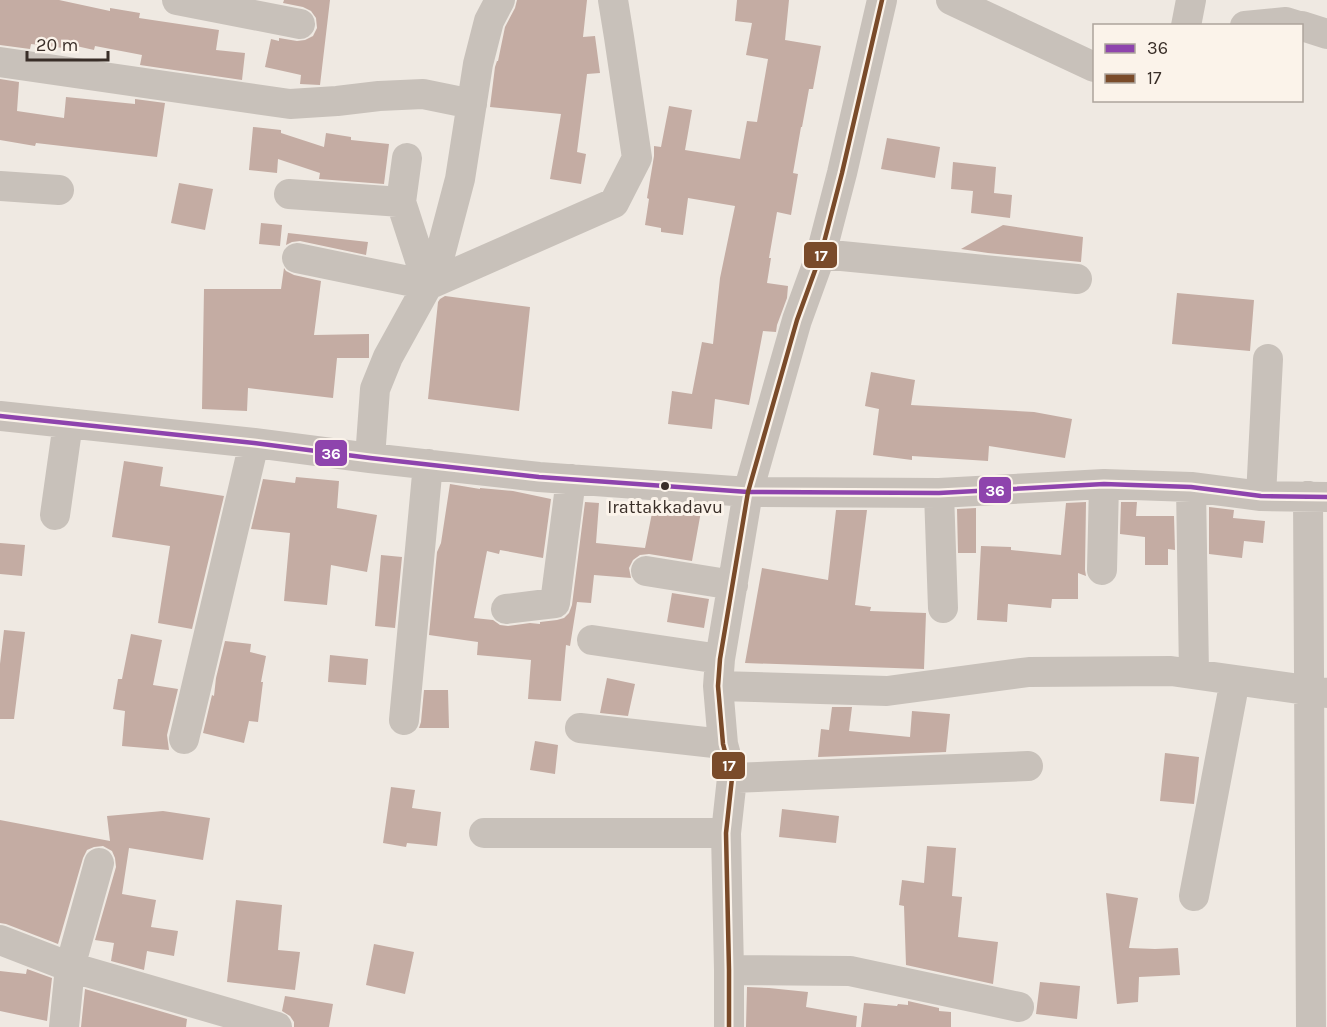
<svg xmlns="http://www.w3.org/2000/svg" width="1327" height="1027" viewBox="0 0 1327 1027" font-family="Karla,sans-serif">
  <rect width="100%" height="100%" fill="#efe9e2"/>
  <path fill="#c4aca3" d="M0,0H59L110,11V8L140,13L139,18L219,30L216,50L245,53L242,80L140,65L142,55L95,46L94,50L63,43V48L31,44L30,49L0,45Z
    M284,0H330L320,85L300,84L301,75L265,67L271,39L279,41V38L297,41L305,40L313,36L317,28L316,18L311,11L303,7L283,3Z
    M517,0H587L583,37L595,36L600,73L587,74L577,152L586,154L581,184L550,179L561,114L490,107L495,67L497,61H498L505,27L515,8Z
    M737,0H789L785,40L821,46L813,89H809L802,127H801L793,173L798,174L791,215L777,212L769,258H771L767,283L788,286L787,298L777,325L776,332L763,331L749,405L715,399L712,429L668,424L672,391L692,394L702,342L713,344L720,278L735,206L688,198L683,235L661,232V228L645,225L649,199L647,198L654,156V146L661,147L669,106L692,110L685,150L740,159L747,121L757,122L768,59L746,55L752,23L735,21Z
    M0,79L19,82L17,111L64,118L66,97L135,104V99L165,103L157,157L36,143L35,146L0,140Z
    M253,127L281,130V133L324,147L326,133L351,137V140L389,144L384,184L319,179L320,173L278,159L277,173L249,170Z
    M887,138L940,147L935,178L881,169Z
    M953,162L996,167L994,193L1012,195L1010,218L971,213L973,191L951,189Z
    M179,183L213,189L205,230L171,223Z
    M261,223L282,225L280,246L259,244Z
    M1003,225L1083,237L1081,262L988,253L961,249Z
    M288,233L368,242L366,255L300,241L292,242L286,245Z
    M284,268L286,271L294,275L321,281L314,335L369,334V358H337L333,398L248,388L247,411L202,409L204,289H281Z
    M1177,293L1254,300L1250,351L1172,344Z
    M445,296L530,307L519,411L428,399L438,302L440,299Z
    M871,372L915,380L911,405L1034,412L1072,419L1065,458L989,446L988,461L912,456V460L873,455L879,409L865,406Z
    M124,461L163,467L160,486L224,496L192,629L158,623L170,546L112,537Z
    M296,477L339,481L337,508L377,515L367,572L331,565L327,605L284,601L290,533L251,529L263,479L295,483Z
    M450,484L480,489V488L513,491L551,499L543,558L500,550L499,554L487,551L474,618L493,620L500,625L508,626L530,623L540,624V622L557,620L564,618L569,613L572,605L585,502L599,503L596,543L645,548L654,503L702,506L692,561L649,554L640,555L633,560L629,568L631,578L594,575L591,603L577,602L570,646L566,645L561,701L528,699L531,660L477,655L478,642L429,635L437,552L441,543Z
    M1086,502L1085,570L1086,576L1078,573V599H1052L1051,608L1008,604L1007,622L977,620L981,546L1011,547V550L1061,555L1066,503Z
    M1121,502H1137L1136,516H1174L1175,550L1168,549V565H1145V537L1120,534Z
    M1209,507L1234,510L1233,518L1265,521L1263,543L1244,541L1242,558L1209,554Z
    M976,508V553H958L957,509Z
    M836,510H867L855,605L871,607L870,611L926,613L924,669L745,663L762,568L828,580Z
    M0,543L25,545L22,576L0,574Z
    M381,555L402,557L395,628L375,626Z
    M672,593L709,599L704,628L667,622Z
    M4,630L25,632L14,719H0V664Z
    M131,634L162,640L153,685L178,689L167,735L169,750L122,746L125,711L113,709L118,679H122Z
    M225,641L251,644L250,652L266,656L261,682H263L258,722L249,721L244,743L203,733L212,695L214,696L216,678Z
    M330,655L368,659L366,685L328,682Z
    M607,678L635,684L628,716L600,713Z
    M424,690H448L449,728H419L421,722Z
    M832,707H852L849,731L910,737L912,711L950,714L946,752L818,757L821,729L829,730Z
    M535,741L558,745L555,774L530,770Z
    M1165,753L1199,757L1194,804L1160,801Z
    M391,787L415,790L412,808L441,812L437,846L407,843L406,847L383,843Z
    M782,809L839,816L836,843L779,837Z
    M163,811L210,818L203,860L129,848L122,894L156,900L151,927L178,931L174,956L147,951L144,970L111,961L114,943L95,940L116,867L115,858L112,851L103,846L94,847L87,850L83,858L58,944L6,924L0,923V820L110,841L107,816Z
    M927,846L956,848L952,896L962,897L958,937L998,942L993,984L906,965L904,906L899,905L902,880L924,883Z
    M1106,893L1138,898L1129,948L1155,949L1178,948L1180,975L1139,977L1138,1002L1117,1004Z
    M236,900L282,905L278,950L300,952L295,990L227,982Z
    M374,944L414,952L405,994L366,985Z
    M27,969L52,978L47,1021L0,1011V971L26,974Z
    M1040,982L1080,986L1077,1019L1036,1014Z
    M747,987L769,988L808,992L806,1007L857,1016L856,1027H746Z
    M85,989L187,1019L186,1027H81Z
    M285,996L333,1004L329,1027H294V1022L290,1016L282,1011Z
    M908,1001L939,1008V1011L951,1012V1027H861L864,1003L897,1006L898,1004L908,1005Z"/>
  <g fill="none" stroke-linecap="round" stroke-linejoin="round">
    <path stroke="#c8c1ba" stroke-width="30" d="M177,0L300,24
      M951,0L1094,67
      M1186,26L1191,0
      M1245,26L1286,22L1299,26
      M1302,26L1327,34
      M0,62L290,104L337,101L379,96L423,94L472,104
      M407,158L401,202L428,285
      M0,186L59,190
      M289,194L401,202
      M821,254L1077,279
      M297,258L428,285L614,203L637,158L619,37L613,0
      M0,416L254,443L370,458L539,477L748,492L939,493L1104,484L1191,487L1261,496L1327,497
      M370,458L375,389L388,357L436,270L460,179L478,64L489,21L500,0
      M1191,487L1194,674
      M939,493L943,608
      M1261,496L1268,359
      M1308,496L1311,1027
      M55,515L68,423
      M1102,570L1104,484
      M646,571L733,585
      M506,609L555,603L571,479
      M592,640L720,659
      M718,686L887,691L1029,672L1171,671L1327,693
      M404,720L428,464
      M580,728L723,744
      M184,739L254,443
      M732,778L1028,766
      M484,833H726
      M1194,896L1235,680
      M0,940L70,967L277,1027
      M729,970L850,971L1019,1007
      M64,1027L70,967L99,863
      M729,1027V970L726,833L732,778L723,744L718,686L720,659L748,492L797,320L821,254L842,173L882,0"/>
    <defs>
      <path id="bus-1" d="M0,416L254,443L370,458L539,477L748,492L939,493L1104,484L1191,487L1261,496L1327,497"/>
      <path id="bus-2" d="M729,1027V970L726,833L732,778L723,744L718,686L720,659L748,492L797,320L821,254L842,173L882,0"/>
    </defs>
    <use href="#bus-1" stroke="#fbf3ea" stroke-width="9"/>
    <use href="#bus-2" stroke="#fbf3ea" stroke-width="9"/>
    <use href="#bus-1" stroke="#8e44ad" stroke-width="4.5"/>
    <use href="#bus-2" stroke="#7a4b2a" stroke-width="4.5"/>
  </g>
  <circle fill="#392e28" stroke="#fbf3ea" stroke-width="2" cx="665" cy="486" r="5"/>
  <g text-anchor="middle" stroke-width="6" stroke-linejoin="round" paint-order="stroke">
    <g font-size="18" fill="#392e28" stroke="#fbf3ea">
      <text x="665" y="513">Irattakkadavu</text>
    </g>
  </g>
  <g stroke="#fbf3ea" stroke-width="2">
    <rect x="803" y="241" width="35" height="28" rx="6" fill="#7a4b2a"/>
    <rect x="314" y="439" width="34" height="28" rx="6" fill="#8e44ad"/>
    <rect x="978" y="476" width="34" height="28" rx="6" fill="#8e44ad"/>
    <rect x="711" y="751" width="35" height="29" rx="6" fill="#7a4b2a"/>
  </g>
  <g font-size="16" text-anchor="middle" font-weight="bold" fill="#fff">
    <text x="821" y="261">17</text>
    <text x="331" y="459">36</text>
    <text x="995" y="496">36</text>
    <text x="729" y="771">17</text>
  </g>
  <rect x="1093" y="24" width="210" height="78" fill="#fbf3ea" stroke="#ada49c" stroke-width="1.5"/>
  <rect x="1105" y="44" width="30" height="9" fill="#8e44ad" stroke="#ada49c" stroke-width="1.5"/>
  <text x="1147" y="54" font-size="18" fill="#392e28">36</text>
  <rect x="1105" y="74" width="30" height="9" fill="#7a4b2a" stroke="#ada49c" stroke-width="1.5"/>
  <text x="1147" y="84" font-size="18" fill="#392e28">17</text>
  <path d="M27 51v9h81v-9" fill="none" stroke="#392e28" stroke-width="3"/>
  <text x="36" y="51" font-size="18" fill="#392e28" stroke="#fbf3ea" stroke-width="4.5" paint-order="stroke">20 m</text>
</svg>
